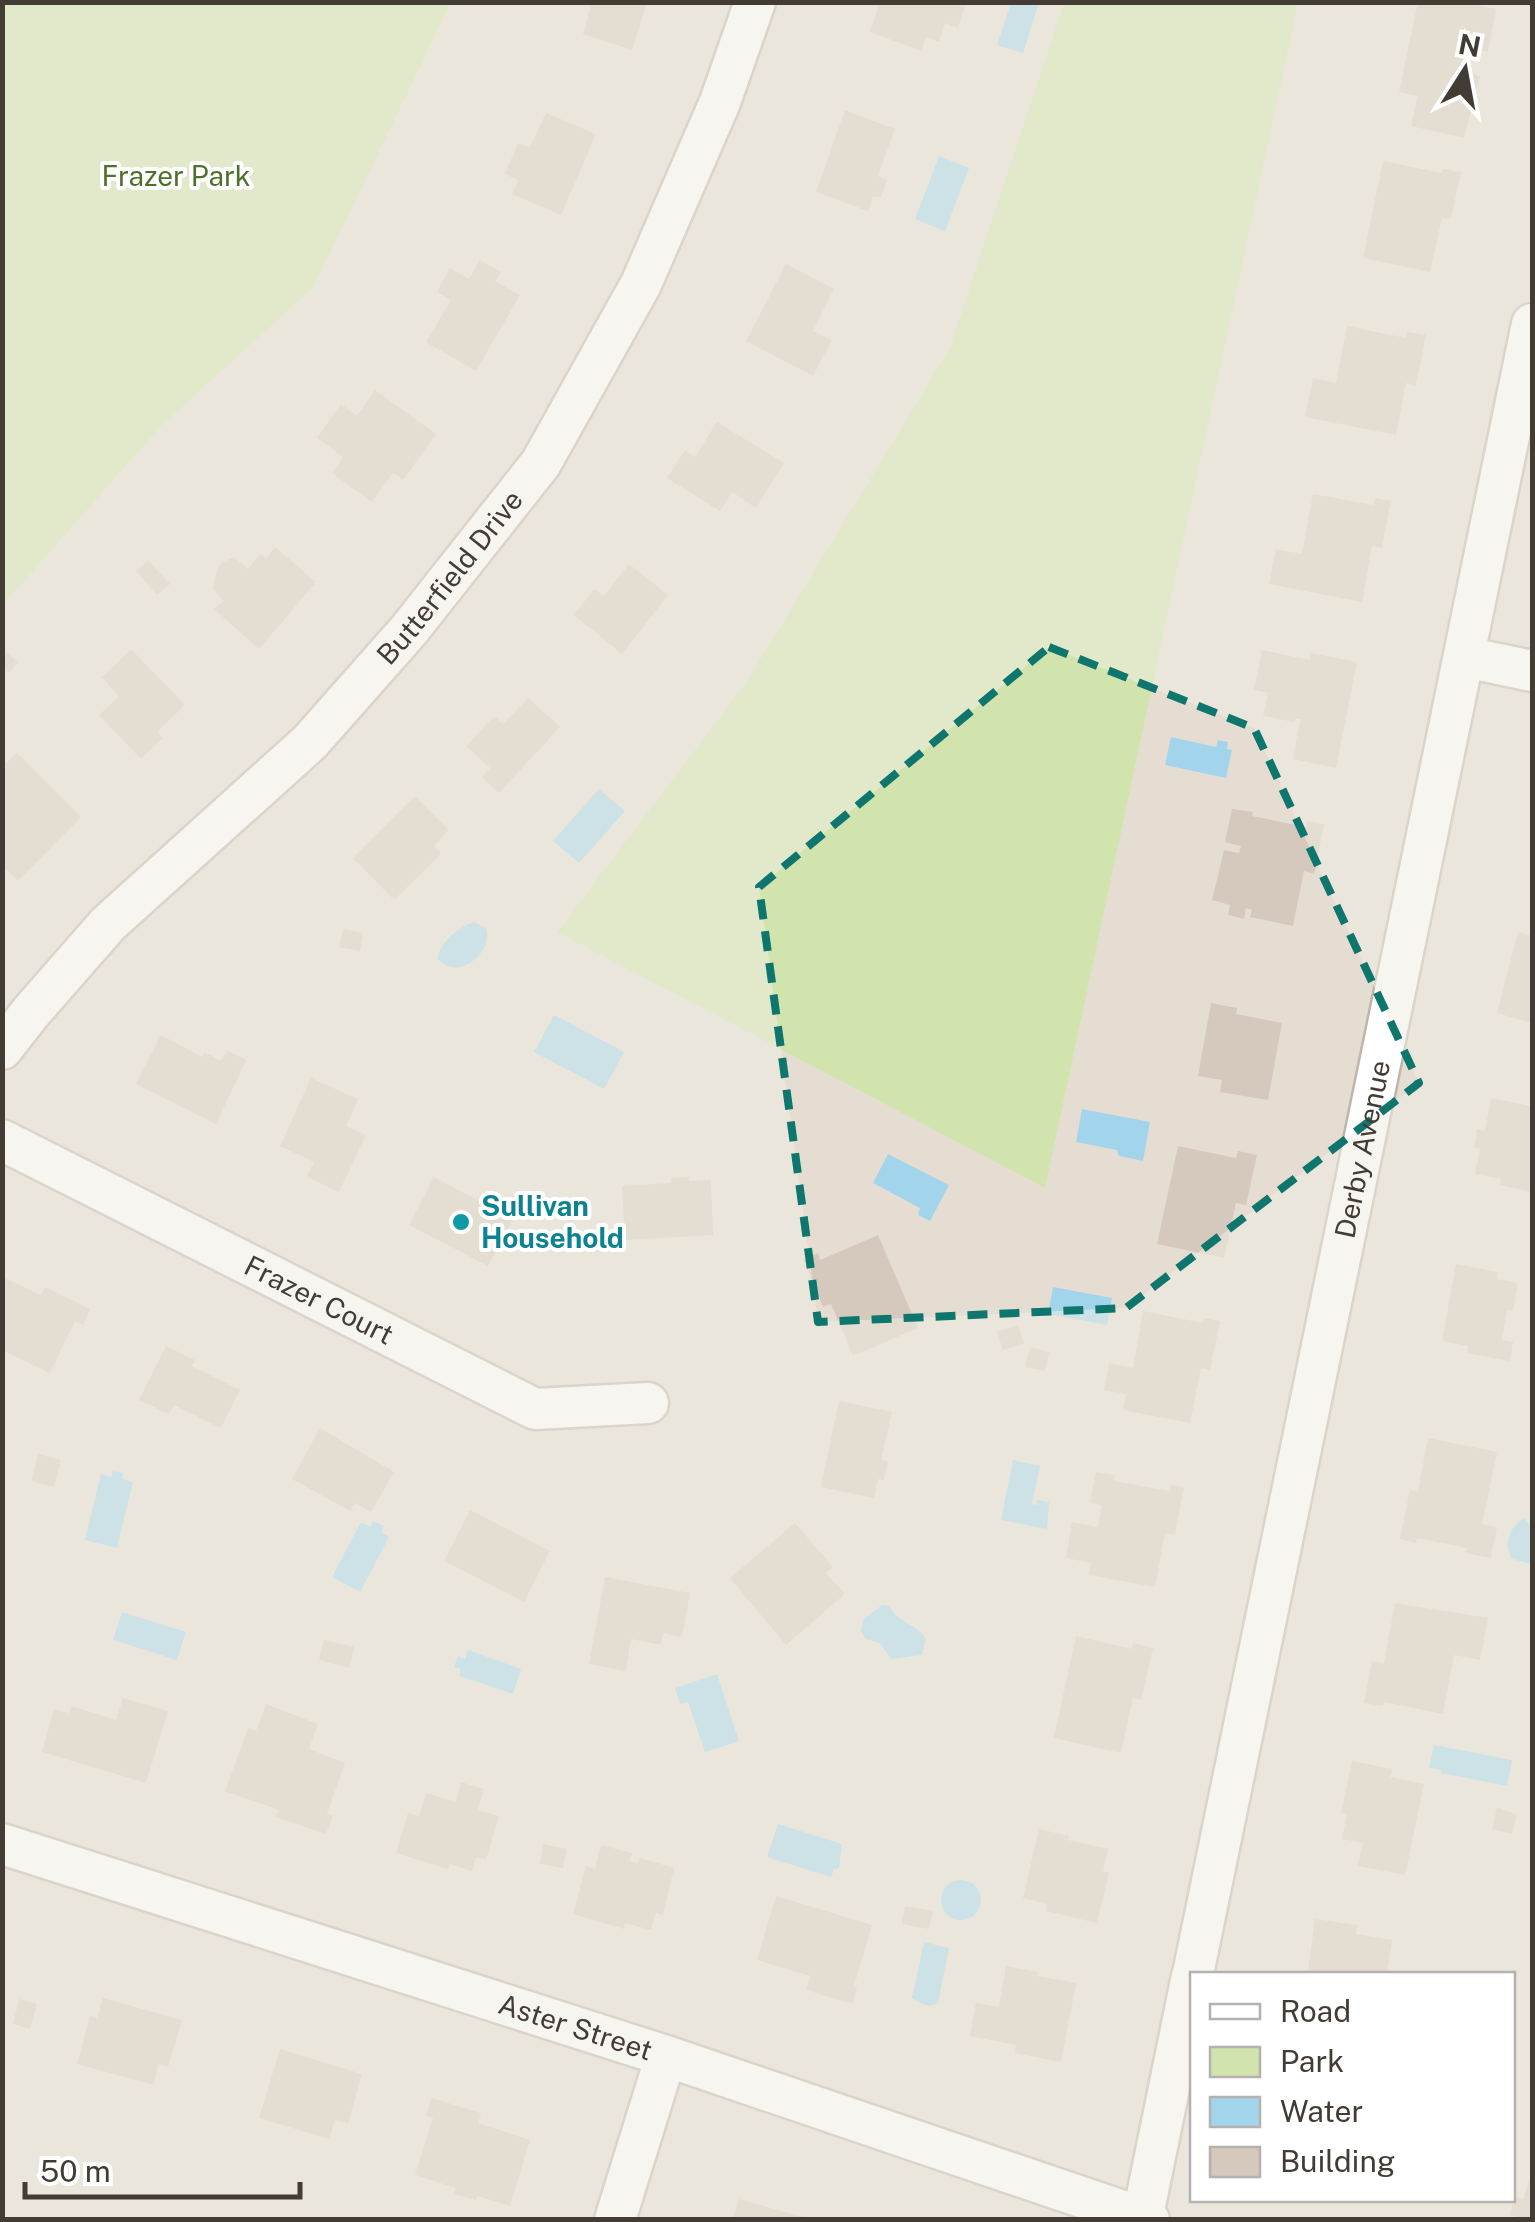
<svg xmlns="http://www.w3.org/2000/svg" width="1535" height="2222" viewBox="0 0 1535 2222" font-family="'Public Sans',sans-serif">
  <rect width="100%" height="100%" fill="#f1ece4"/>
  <path fill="#e5ddd2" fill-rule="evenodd" d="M3,3H1532V2219L3,2220ZM1192,1974H1512V2200H1192Z"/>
  <path fill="#d1e4ae" d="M1064,2L1298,3L1045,1188L557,932L747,681L950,348Z
    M2,3H451L313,288L162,425L3,605Z"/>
  <path fill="#a2d5ec" d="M1011,3H1039L1023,53L997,45Z
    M939,156L969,168L945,231L915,219Z
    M1171,737L1216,747L1218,740L1228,742L1227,749L1232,750L1226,778L1165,765Z
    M599,789L625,811L579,863L553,841Z
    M474,922L486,928C494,953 457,982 438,959C439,943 458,927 474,922Z
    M554,1015L624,1052L604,1089L534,1052Z
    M1082,1109L1150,1122L1143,1161L1119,1156L1117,1150L1076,1142Z
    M888,1154L949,1185L930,1221L918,1215L920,1208L873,1183Z
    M1053,1287L1112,1298L1107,1325L1048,1314Z
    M1013,1460L1040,1466L1032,1504L1036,1505L1037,1500L1049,1502L1047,1529L1001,1520Z
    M113,1471L123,1473L122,1479L133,1482L117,1548L85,1540L101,1474L111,1477Z
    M1524,1518L1532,1528V1564L1512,1559C1502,1543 1511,1526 1524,1518Z
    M373,1521L384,1526L381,1532L389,1537L360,1592L332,1577L361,1522L370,1527Z
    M882,1605L889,1606C902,1626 915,1622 926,1639L922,1655L891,1659L880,1643L866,1639L861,1631L863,1620Z
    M122,1612L186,1632L177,1660L113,1640Z
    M468,1650L521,1669L513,1694L460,1676V1669L454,1667L458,1656L465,1659Z
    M717,1674L739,1741L705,1752L688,1702L680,1704L675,1688Z
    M1434,1745L1512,1760L1507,1786L1441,1773V1770L1429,1768Z
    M778,1824L842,1844L839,1868L834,1869L831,1877L767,1857Z
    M941 1900a20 20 0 1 1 40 0a20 20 0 1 1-40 0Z
    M924,1942L949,1948L938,2003C928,2009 920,2003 912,1998Z"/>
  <path fill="#d5c9bd" d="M592,2H647L632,50L583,34Z
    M880,2H966L958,28L945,23L939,42L926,37L921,51L870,32Z
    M1418,2H1464L1496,9L1488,52L1475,49L1474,56L1467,54V72L1480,76L1464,138L1411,126L1418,96L1399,92Z
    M845,110L895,129L878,176L887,180L881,198L873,196L868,211L816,192Z
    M546,113L596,134L561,215L512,194L518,180L505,174L518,143L530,148Z
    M1383,161L1442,173L1443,169L1461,172L1451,219L1442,218L1430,272L1363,258Z
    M480,260L501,272L495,281L520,295L476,371L426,342L451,300L437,292L450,268L469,279Z
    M786,264L834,289L813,331L832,340L813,376L746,341Z
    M1347,326L1406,338L1407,332L1426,335L1416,385L1406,383L1396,435L1305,417L1313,378L1336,383Z
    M375,390L436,434L403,480L393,473L372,502L332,473L343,457L317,438L341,404L357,416Z
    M717,422L784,463L756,508L732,492L720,511L667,478L685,450L695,457Z
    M1313,494L1373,505L1375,498L1391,501L1382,548L1372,546L1362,602L1269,584L1276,549L1302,554Z
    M275,547L316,582L259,649L214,609L224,601L213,589L217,569L223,562L234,557L248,569L261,554L266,559Z
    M148,560L170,584L157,595L136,571Z
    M629,564L668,595L622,654L574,615L594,589L604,596Z
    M2,649L18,662L9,673L2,668Z
    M131,649L185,705L157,732L163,738L141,759L99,715L119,696L102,677Z
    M1262,650L1310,660L1311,653L1357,662L1336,768L1293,759L1300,719H1295L1294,722L1263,716L1268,693L1254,690Z
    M528,698L560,727L499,793L482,777L490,768L466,746L494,716L503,724Z
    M17,753L81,817L18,881L2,866V767Z
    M415,796L449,830L434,846L441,854L394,900L353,858Z
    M1232,809L1253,812L1252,816L1306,827L1308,821L1324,824L1314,874L1304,871L1293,926L1250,917L1252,910L1246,908L1244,919L1228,915L1230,905L1212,900L1224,850L1239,853L1241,846L1225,842Z
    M343,929L363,933L360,951L339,947Z
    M1518,932L1532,936V1023L1497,1013Z
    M1211,1003L1237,1008L1236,1014L1282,1023L1268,1100L1220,1092L1222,1080L1198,1076Z
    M161,1035L202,1057L205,1052L221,1061L227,1050L246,1060L216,1124L136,1084Z
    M311,1078L358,1099L346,1126L366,1135L339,1192L307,1177L314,1162L280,1146Z
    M1491,1098L1531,1106L1532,1192L1500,1185L1501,1179L1475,1174L1480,1149L1474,1147L1477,1129L1485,1131Z
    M1178,1146L1236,1158L1238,1151L1257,1155L1246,1205L1236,1203L1224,1258L1157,1244Z
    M434,1177L513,1219L488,1266L409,1225Z
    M689,1177V1181L711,1180L713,1235L625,1240L622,1186L671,1183V1178Z
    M878,1235L918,1328L853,1356L831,1304L823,1307L803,1259L818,1253L820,1260Z
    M1456,1264L1498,1272L1497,1279L1518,1283L1513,1311L1507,1310L1502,1340L1513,1342L1510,1361L1467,1353L1468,1346L1442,1341Z
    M2,1277L41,1295L45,1287L90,1309L83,1325L75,1321L50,1373L2,1350Z
    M1143,1311L1203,1323L1204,1318L1220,1321L1210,1370L1201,1368L1190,1423L1123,1410L1126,1394L1104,1390L1109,1363L1133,1368Z
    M1018,1325L1024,1344L1003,1350L997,1332Z
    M166,1346L195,1360L192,1366L240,1390L221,1428L174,1405L169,1414L139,1400Z
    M1030,1347L1049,1352L1045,1371L1025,1367Z
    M839,1401L892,1412L881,1460L888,1462L884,1480L878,1479L874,1498L821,1487Z
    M320,1428L394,1472L371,1512L355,1503L350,1511L292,1479Z
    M1428,1438L1497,1452L1482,1524L1497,1527L1491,1558L1466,1553L1468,1548L1417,1538L1416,1543L1400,1539L1410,1490L1418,1492Z
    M38,1454L61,1460L54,1487L31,1481Z
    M1096,1472L1115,1475L1114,1481L1169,1491L1170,1485L1184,1487L1175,1535L1165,1533L1155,1587L1089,1575L1091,1563L1066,1558L1072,1522L1098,1527L1102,1505L1090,1503Z
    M470,1510L550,1551L524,1602L444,1561Z
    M795,1523L833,1567L826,1573L845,1594L786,1645L730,1578Z
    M605,1577L690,1593L682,1637L663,1633L661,1645L631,1639L626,1671L589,1664Z
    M1395,1603L1488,1618L1480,1660L1454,1655L1443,1714L1384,1702L1383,1706L1364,1703L1372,1661L1384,1663Z
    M1076,1636L1132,1649L1133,1643L1153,1648L1141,1700L1133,1698L1121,1753L1054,1738Z
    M324,1640L354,1647L349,1668L319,1660Z
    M123,1698L168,1711L146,1783L42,1752L54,1709L69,1713L71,1706L116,1720Z
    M266,1704L318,1724L309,1749L345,1763L327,1814L333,1816L326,1834L276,1817L279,1810L225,1791L248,1728L256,1731Z
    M1352,1761L1392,1769L1390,1777L1424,1784L1405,1875L1358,1866L1363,1843L1342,1839L1347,1814L1341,1813Z
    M461,1782L484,1789L478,1810L499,1816L486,1860L476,1857L472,1871L450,1864L448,1869L396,1853L408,1813L419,1816L426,1793L456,1802Z
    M1497,1808L1517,1814L1512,1834L1492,1829Z
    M1039,1829L1069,1836L1068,1840L1108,1849L1103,1871L1109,1873L1097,1923L1046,1911L1047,1904L1023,1898Z
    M543,1844L567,1849L563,1868L540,1864Z
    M601,1845L632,1853L630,1861L638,1863L640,1858L674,1868L663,1915L656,1913L651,1930L625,1923L624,1929L573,1914L586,1866L595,1869Z
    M776,1896L872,1925L854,1986L857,1988L852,2004L806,1990L810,1976L757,1960Z
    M905,1906L933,1911L929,1929L902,1924Z
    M1315,1919L1357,1925L1356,1934L1392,1940L1387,1974H1311L1308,1971Z
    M1006,1966L1037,1972V1976L1076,1983L1061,2062L1015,2053L1016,2045L970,2036L976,2003L999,2007Z
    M103,1998L182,2020L168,2067L158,2064L154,2085L77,2064L90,2016L97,2018Z
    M19,1999L37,2004L30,2029L13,2024Z
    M280,2049L362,2074L348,2124L335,2120L329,2139L259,2118Z
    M432,2098L481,2113L478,2123L530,2140L510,2206L477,2196L476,2200L454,2194L456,2188L415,2175L433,2118L426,2115Z
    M1532,2172V2220L1509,2215L1515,2197L1523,2199Z
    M739,2199L807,2218V2220H733Z"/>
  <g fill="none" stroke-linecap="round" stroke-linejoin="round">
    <defs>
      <g id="minor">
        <path d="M1465,657L1532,671"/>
        <path id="s1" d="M2,1049L31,1012L108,924L310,742L409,630L541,463L641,284L720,102L755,2"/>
        <path id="s2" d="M2,1140L535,1409L648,1403"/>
        <path id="s3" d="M2,1844L666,2056L1149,2220"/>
        <path id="s4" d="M1193,1974L1532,324"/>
        <path d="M615,2220L666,2056"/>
        <path d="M1142,2220L1192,1976"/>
      </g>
    </defs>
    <use href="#minor" stroke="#bfb6aa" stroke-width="45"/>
    <use href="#minor" stroke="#fff" stroke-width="40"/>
  </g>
  <path d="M0 0H1535V2222H0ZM1049,647L1254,728L1419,1083L1126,1308L818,1322L759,887Z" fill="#f1ece4" fill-opacity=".55" fill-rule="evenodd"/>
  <path fill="none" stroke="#0f766e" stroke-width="8" stroke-dasharray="20 12" stroke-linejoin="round" d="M1049,647L1254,728L1419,1083L1126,1308L818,1322L759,887Z"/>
  <circle fill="#0f9aa8" stroke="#fff" stroke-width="4" cx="461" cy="1222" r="10"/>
  <g text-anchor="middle" stroke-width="8" stroke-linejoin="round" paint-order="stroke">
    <g font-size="28" fill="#4d712b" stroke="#fff">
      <text x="176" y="186">Frazer Park</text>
    </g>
    <g font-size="28" fill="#433c34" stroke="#fff">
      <text dy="10" stroke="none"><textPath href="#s1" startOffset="652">Butterfield Drive</textPath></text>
      <text dy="10" stroke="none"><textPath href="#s4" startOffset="842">Derby Avenue</textPath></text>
      <text dy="10" stroke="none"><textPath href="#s2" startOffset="355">Frazer Court</textPath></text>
      <text dy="10" stroke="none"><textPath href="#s3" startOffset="602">Aster Street</textPath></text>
    </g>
    <g font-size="28" font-weight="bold" fill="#0d838f" stroke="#fff" text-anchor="start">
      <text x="481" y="1216">Sullivan<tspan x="481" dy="32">Household</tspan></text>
    </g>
  </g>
  <rect width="1535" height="2222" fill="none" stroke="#433c34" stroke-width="10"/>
  <rect x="1190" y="1972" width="325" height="230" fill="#ffffff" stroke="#b4b1ae" stroke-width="2.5"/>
  <rect x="1210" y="2004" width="50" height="15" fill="#ffffff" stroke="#b4b1ae" stroke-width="2.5"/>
  <text x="1280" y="2022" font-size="30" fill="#433c34">Road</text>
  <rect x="1210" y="2047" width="50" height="30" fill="#d1e4ae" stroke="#b4b1ae" stroke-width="2.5"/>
  <text x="1280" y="2072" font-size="30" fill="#433c34">Park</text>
  <rect x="1210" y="2097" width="50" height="30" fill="#a2d5ec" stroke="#b4b1ae" stroke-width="2.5"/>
  <text x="1280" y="2122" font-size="30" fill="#433c34">Water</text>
  <rect x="1210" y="2147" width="50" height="30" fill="#d5c9bd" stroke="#b4b1ae" stroke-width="2.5"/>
  <text x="1280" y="2172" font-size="30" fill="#433c34">Building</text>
  <g transform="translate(1465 70) rotate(11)" stroke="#ffffff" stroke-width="8" paint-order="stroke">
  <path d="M0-8L18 38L0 25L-18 38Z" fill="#433c34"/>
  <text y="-15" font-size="28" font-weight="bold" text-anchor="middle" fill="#433c34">N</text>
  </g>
  <path d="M25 2182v15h275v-15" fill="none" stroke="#433c34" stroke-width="5"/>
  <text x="40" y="2182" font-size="30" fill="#433c34" stroke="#ffffff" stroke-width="8" paint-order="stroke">50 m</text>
</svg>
